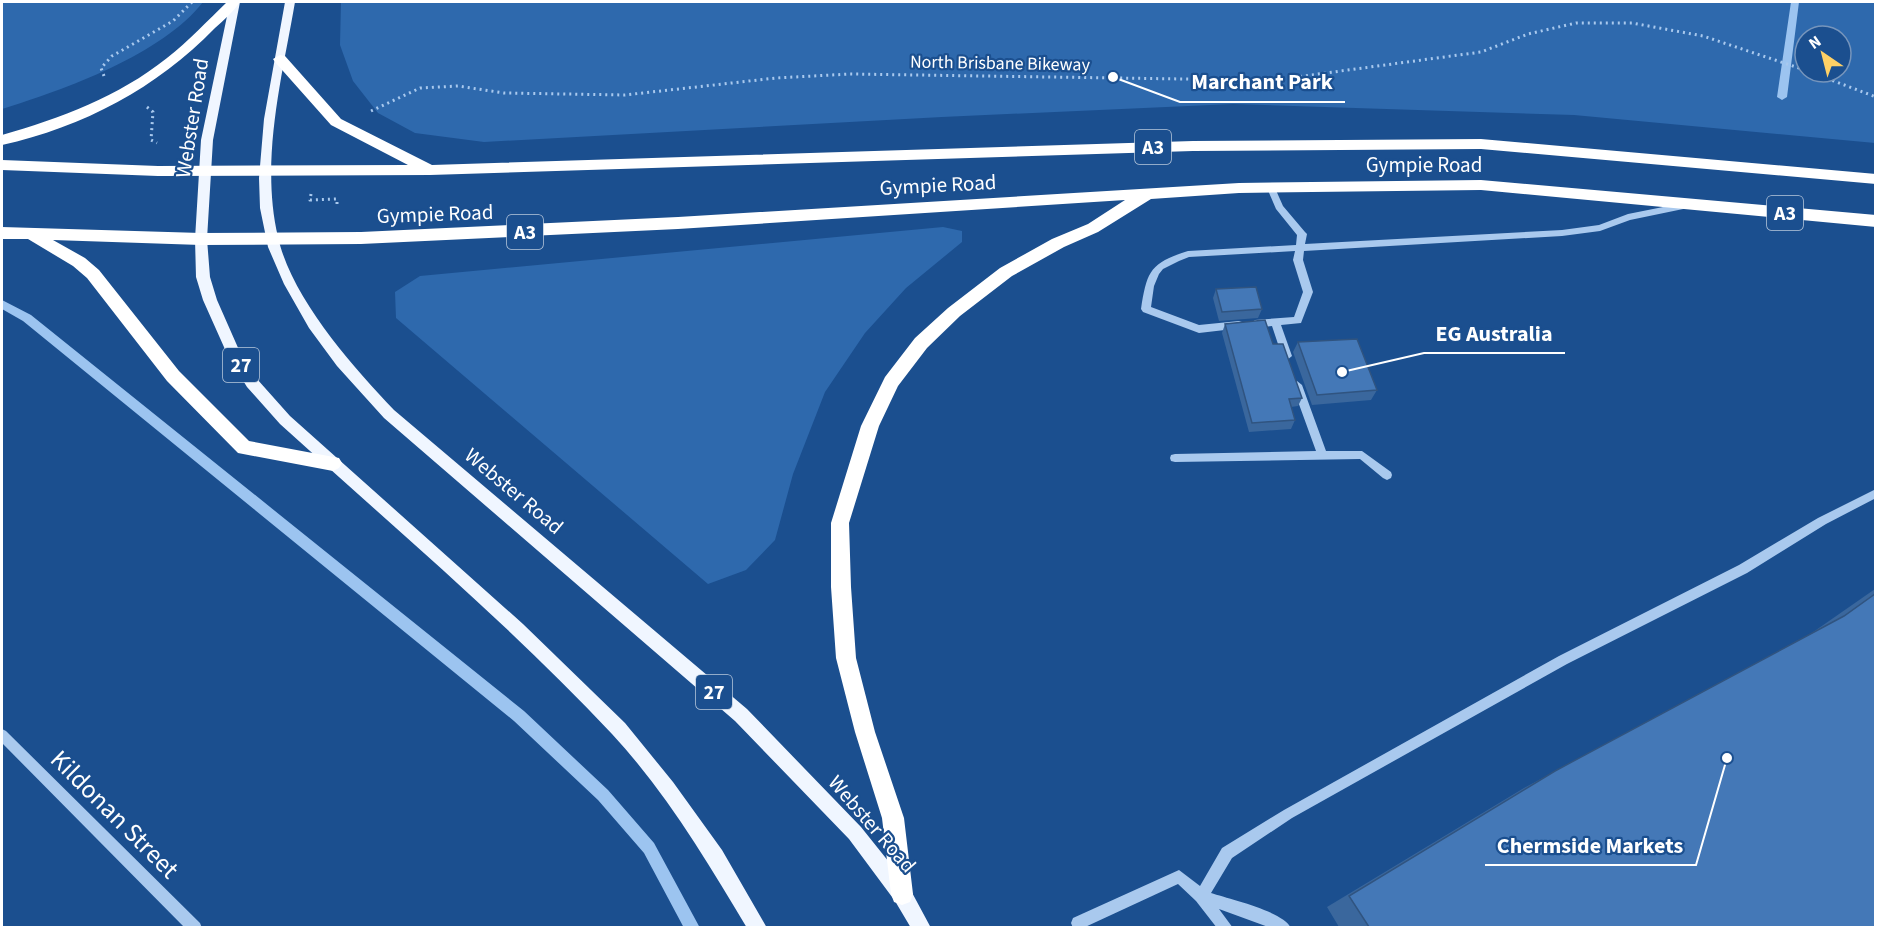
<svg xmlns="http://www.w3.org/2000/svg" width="1877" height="929" viewBox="0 0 1877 929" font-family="'Source Sans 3',sans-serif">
  <rect width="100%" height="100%" fill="#1b4f8f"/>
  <path fill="#2e69ad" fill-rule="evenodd" d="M2,2H203C163,54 64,90 2,109Z
    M341,2H1875V143L1574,115L1233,104L942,117L484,142L415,133L378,113L353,81L340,45ZM1805,36H1841V72H1805Z
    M943,227L962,231V242L906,288L865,333L825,392L793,474L775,540L746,570L708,584L396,318L395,292L420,276Z"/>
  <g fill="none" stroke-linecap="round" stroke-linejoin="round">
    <path fill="#9cc4f0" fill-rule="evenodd" d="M1791,2H1799L1787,97L1782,100L1777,97Z
      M2,300L31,315L524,711L608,790L654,843L700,928H684L644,853L598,800L514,721L23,321L2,309Z"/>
    <path stroke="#a9c9ee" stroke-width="3" stroke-dasharray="2 4" stroke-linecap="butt" d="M1810,72L1876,97
      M104,76L101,68L112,56L173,21L192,2
      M147,107L153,112L151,140L157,143
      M371,111L420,88L458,86L504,93L625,95L776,78L850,74L1249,80L1289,78L1481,52L1528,34L1576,23H1632L1703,36L1805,70
      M311,194L310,200L337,199V205"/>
    <path fill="#a9c9ee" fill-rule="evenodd" d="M1271,185L1275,188L1283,206L1305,232L1307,234L1305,244L1562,230L1599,225L1628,214L1688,202L1692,205L1688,208L1630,220L1600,231L1562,236L1304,251L1303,260L1313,292L1301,323L1281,325L1292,356L1287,360L1282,356L1272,326L1255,328L1250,324L1255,320L1294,317L1303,292L1293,260L1295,251L1189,257L1179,261L1163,269L1159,274L1154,286L1151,307L1199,325L1239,321L1242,322L1244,325L1242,328L1199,333L1143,312L1141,309C1147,271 1150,263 1188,251L1296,245L1297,235L1276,209L1267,188Z
      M1297,381L1302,385L1326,451H1362L1391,472L1392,475L1391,478L1387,480L1383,478L1360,459L1175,462L1171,461L1170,458L1171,455L1175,454L1316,451L1292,385Z
      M1876,489V498L1826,524L1747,573L1567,664L1292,818L1232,858L1211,893C1229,899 1283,911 1291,928H1271L1219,909L1233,928H1217L1196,901L1178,884L1083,928H1073L1071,923L1073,918L1179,870L1200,886L1222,848L1284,810L1559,656L1739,565L1818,518Z
      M2,729L6,731L200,923L202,928H185L2,743Z"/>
    <path fill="#f0f6ff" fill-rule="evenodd" d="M230,2H240L213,140L207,239L210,277L217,300L239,350L257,379L290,416L523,624L625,723L673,782L722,850L767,928H747C707,861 665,791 612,734C509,624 392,526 280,424L247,387L228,356L203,300L196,277L195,239L201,140Z
      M285,2H295C282,78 260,160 278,237C291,297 352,366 394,410L747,709L861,827L909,887L931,928H911L895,901L849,839L735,721L384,418L337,366L309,328L284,284L268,247L260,208L259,178L264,119Z"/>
    <path fill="#fff" fill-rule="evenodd" d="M227,2H240C233,12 224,20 215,28C157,88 83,127 2,145V135C61,118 118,97 167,58C189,41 207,21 227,2Z
      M280,55L285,56L341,119L432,165L1193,141L1481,139L1876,174V184L1481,149L1193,151L430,175L158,176L2,170V160L158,166L408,165L331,125L275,62L273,59Z
      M1481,180L1876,215V227L1481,190L1239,193L1151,199L1098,232L1064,247L1012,276L960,316L927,348L898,386L879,426L849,523L851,587L856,658L875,732L904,818L913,894L910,902L902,905L894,902L891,894L882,818L855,732L836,658L831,587V523L861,426L885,377L915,338L948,308L1000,268L1052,239L1088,224L1125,200L678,229L361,244L201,245L53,240L85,258L99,270L179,371L249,441L339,458L342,463L339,468L333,471L238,453L167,381L87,278L73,266L28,239H2V227L201,233L361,232L678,217L1239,183Z"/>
  </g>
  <path fill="#3a679d" d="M1216,289L1262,309L1258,318L1219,321L1213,298Z
    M1225,324L1273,344L1302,398L1298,406L1291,407L1295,420L1291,429L1249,432L1222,333Z
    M1298,342L1377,390L1371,400L1312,405L1293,352Z
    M1875,589V927H1339L1327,907L1524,788L1806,637Z"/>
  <path fill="#4478b7" stroke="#305480" stroke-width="1.5" d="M1256,287L1262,309L1222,312L1216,289Z
    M1265,320L1273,344H1283L1302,398L1289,399L1295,420L1252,423L1225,324Z
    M1357,339L1377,390L1317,395L1298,342Z
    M1875,594V927H1369L1349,896L1555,771L1844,616Z"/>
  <g text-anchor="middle" stroke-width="4.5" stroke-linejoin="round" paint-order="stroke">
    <g font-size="18" fill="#fff" stroke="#1b4f8f">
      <text transform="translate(1000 63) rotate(1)" y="6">North Brisbane Bikeway</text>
    </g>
    <g fill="#1b4f8f" stroke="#bbcadd" stroke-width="1.5">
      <rect x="1135" y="130" width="36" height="34" rx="4.5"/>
      <rect x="1767" y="196" width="36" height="34" rx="4.5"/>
      <rect x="507" y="215" width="36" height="34" rx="4.5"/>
      <rect x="223" y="348" width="36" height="34" rx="4.5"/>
      <rect x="696" y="675" width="36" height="34" rx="4.5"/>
    </g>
    <g font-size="20" font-weight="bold" fill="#fff">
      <text x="1153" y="154">A3</text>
      <text x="1785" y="220">A3</text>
      <text x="525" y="239">A3</text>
      <text x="241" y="372">27</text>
      <text x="714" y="699">27</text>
    </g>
    <g font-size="21" fill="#fff" stroke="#1b4f8f">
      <text transform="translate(192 118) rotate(-81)" y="7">Webster Road</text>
      <text x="1424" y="172">Gympie Road</text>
      <text transform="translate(938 185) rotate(-3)" y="7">Gympie Road</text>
      <text transform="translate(435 214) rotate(-2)" y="7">Gympie Road</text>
      <text transform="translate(514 491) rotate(40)" y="7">Webster Road</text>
      <text transform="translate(872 824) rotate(49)" y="7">Webster Road</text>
    </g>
    <g font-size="26" fill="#fff" stroke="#1b4f8f">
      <text transform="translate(115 814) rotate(45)" y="9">Kildonan Street</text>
    </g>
  </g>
  <path fill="none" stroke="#fff" stroke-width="2" d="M1113 77L1180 102H1345M1342 372L1424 353H1565M1727 758L1696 865H1485"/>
  <g fill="#fff" stroke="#1b4f8f" stroke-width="2">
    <circle cx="1113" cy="77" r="6"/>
    <circle cx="1342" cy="372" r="6"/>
    <circle cx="1727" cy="758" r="6"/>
  </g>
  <g font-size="22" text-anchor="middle" font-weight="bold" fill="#fff" stroke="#1b4f8f" stroke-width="4.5" stroke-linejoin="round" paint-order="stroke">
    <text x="1262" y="89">Marchant Park</text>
    <text x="1494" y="341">EG Australia</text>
    <text x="1590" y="853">Chermside Markets</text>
  </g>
  <rect width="1877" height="929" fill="none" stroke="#ffffff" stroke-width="6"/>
  <g transform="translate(1823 54) rotate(325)"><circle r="28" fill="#1b4f8f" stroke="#7695bc" stroke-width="1.5"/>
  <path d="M0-4.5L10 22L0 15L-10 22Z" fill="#ffd166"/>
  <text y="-9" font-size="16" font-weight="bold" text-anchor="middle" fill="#ffffff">N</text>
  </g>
</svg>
